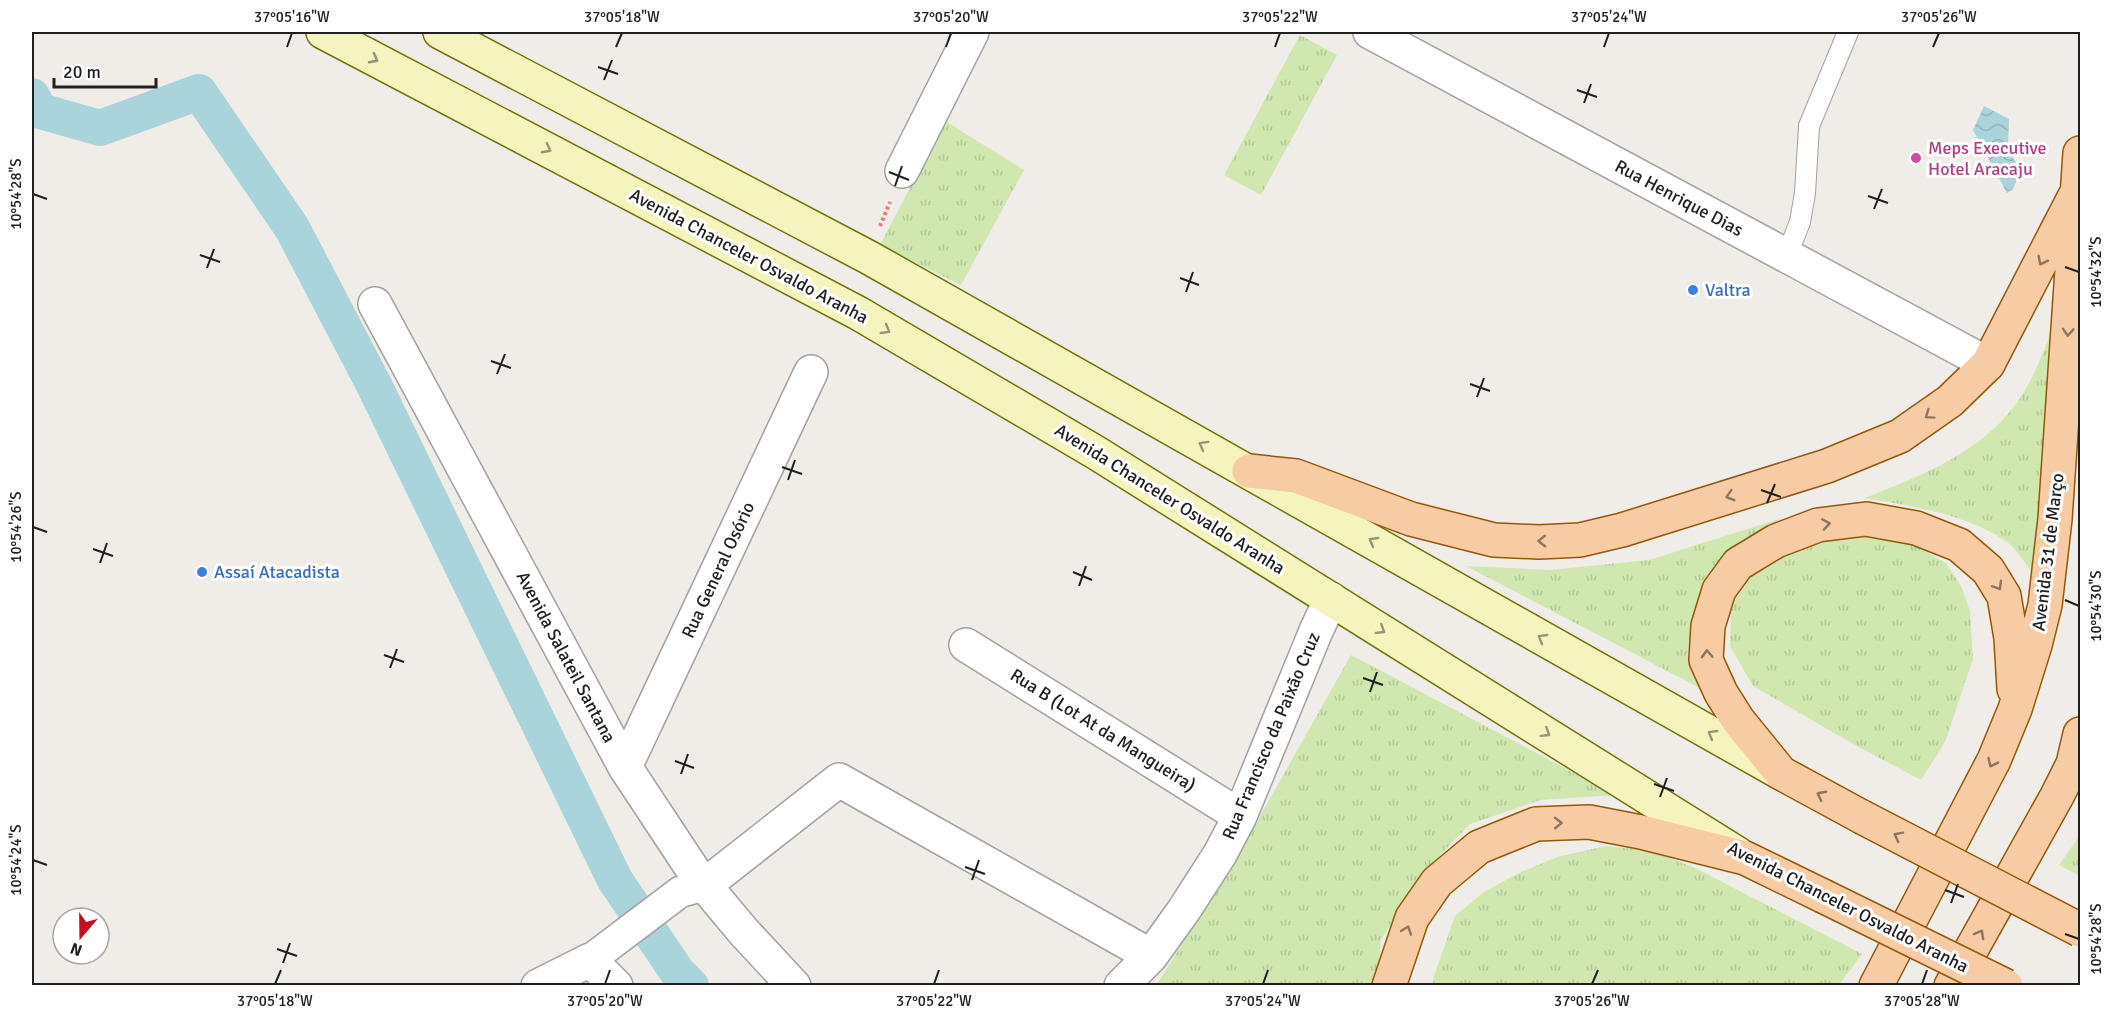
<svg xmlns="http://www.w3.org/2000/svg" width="2112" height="1017" viewBox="0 0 2112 1017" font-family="Signika,sans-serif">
  <defs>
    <pattern id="grass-tufts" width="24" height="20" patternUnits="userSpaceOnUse" patternTransform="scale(1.5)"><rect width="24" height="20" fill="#d0e7b0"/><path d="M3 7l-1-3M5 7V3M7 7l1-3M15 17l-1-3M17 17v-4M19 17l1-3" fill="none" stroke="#b2c697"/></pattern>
    <pattern id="water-waves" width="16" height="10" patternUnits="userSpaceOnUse" patternTransform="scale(1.5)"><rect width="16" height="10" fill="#aad4db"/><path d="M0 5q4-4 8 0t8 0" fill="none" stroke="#92b6bc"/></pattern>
  </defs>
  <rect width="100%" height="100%" fill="#f0ece7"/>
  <path fill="url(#grass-tufts)" d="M1300,35L1337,55L1261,195L1224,175Z
    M945,121L1024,170L961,285L880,245Z
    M2055,324L2038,581C2030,570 2017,549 2006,541C1966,514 1912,506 1865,498C1925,474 1989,450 2024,392C2037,371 2045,346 2055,324Z
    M1782,518L1732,556L1706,589L1718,701L1696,686L1466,566L1550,570L1649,560Z
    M1818,528L1911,543L1946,563L1961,586L1970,611L1973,659L1945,742L1921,780L1855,745L1753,686L1730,646L1731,612L1744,571Z
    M1351,655L1616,795L1541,800L1470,824L1419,877L1381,940L1377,985L1156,986L1245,843Z
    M2080,835V876L2059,865Z
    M1606,846L1653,851L1695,868L1862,954L1839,985L1433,986V979L1455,916L1484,892L1519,873L1557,857Z"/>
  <path fill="url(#water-waves)" d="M1984,106L2009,119L2008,150L2021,170L2013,189L2007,193L1973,130Z"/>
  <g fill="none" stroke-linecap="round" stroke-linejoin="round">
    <path stroke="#aad4db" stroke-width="36" d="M32,96L40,111L100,128L199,92L292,228L374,385L615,880L678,973L691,986"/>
    <defs>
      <path id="service" d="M1787,255L1800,222L1805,193L1809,126L1848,32"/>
      <path id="pedestrian" d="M590,960L680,892L705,885"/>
      <path id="minor" d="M1370,32L1988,364
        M902,171L972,32
        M375,304L625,767L697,876L743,931L794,986
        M966,645L1240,816
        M625,767L811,372
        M705,885L839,780L1151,956
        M538,986L590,960L616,986
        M1121,986L1151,956L1184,910L1220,854L1240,816L1316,631L1331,599"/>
      <path id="secondary" d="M323,32L858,313L1095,452L1738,854
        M440,32L868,257L1781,773"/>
      <path id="primary" d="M1249,471L1296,476L1411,519L1494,540L1539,542L1580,540L1622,530L1827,466L1900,436L1950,401L1988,364L2078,190
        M1862,817L1781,773L1738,720L1721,693L1706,660L1708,626L1719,590L1738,564L1776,541L1818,525L1866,519L1916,528L1959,545L1988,570L2004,596L2011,638L2014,689
        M1389,986L1412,918L1437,882L1479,847L1536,824L1589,822L1641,832L1745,858L1823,896
        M1876,986L1994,760L2015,709L2035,645L2045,605L2055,519L2080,153
        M1951,986L2057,796L2073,764L2080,734"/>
    </defs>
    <use href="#service" stroke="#a1a1a1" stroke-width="22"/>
    <use href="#pedestrian" stroke="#a1a1a1" stroke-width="33"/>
    <use href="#minor" stroke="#a1a1a1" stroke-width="36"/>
    <use href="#secondary" stroke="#71730b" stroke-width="36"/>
    <use href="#primary" stroke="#935808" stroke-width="36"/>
    <path stroke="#f37675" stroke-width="4" stroke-dasharray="3 3" stroke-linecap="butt" d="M880,226L890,202"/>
    <use href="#service" stroke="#fff" stroke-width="20"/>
    <use href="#pedestrian" stroke="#fff" stroke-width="30"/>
    <use href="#minor" stroke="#fff" stroke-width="33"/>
    <use href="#secondary" stroke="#f6f4be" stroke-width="33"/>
    <use href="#primary" stroke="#f7cca4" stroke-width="33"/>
    <defs>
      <path id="primary-bridge" d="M1862,817L2080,930
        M1823,896L2006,986"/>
    </defs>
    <use href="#primary-bridge" stroke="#935808" stroke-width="36" stroke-linecap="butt"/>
    <use href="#primary-bridge" stroke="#f7cca4" stroke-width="33"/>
  </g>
  <defs><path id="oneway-chevron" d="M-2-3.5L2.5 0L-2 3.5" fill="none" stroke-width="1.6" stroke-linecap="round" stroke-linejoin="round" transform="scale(1.5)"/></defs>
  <g stroke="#969577">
    <use href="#oneway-chevron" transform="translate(374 59) rotate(28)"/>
    <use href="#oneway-chevron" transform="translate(547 149) rotate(28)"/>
    <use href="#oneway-chevron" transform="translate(886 330) rotate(30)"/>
    <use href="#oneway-chevron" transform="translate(1203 445) rotate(-151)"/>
    <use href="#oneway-chevron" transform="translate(1373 541) rotate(-150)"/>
    <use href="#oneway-chevron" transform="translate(1381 630) rotate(32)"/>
    <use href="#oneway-chevron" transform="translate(1542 638) rotate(-150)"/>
    <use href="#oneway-chevron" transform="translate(1546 733) rotate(32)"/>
    <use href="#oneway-chevron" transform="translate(1712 734) rotate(-150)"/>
  </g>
  <g stroke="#8c7662">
    <use href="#oneway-chevron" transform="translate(2042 261) rotate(117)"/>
    <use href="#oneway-chevron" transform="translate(2068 332) rotate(94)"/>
    <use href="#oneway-chevron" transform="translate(1929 415) rotate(145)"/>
    <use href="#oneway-chevron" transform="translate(1730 496) rotate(163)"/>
    <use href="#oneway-chevron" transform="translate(1826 524) rotate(-9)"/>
    <use href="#oneway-chevron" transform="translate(1542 541) rotate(179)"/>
    <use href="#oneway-chevron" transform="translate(1998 586) rotate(59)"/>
    <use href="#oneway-chevron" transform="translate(1707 654) rotate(-93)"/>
    <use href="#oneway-chevron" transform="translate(1992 763) rotate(116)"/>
    <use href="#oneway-chevron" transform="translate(1821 795) rotate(-152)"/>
    <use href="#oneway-chevron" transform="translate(1558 823) rotate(-1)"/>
    <use href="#oneway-chevron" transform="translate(1898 836) rotate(-153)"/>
    <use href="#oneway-chevron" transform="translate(1407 930) rotate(-70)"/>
    <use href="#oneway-chevron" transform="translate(1980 934) rotate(-61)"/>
  </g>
  <path fill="none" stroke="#202020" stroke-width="2" d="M287,47L292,33M616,47L622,33M946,47L951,33M1275,47L1280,33M1604,47L1609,33M1933,47L1939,33M598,67L618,74M604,80L612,60M1577,90L1597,97M1584,103L1591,84M889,172L909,180M895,186L902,166M33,194L47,199M1868,196L1888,203M1874,209L1882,189M200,255L220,262M2065,267L2079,272M207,268L214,249M1180,278L1199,285M1186,292L1193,272M491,361L511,368M497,374L505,354M1470,384L1490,391M1477,397L1484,378M782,467L802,474M788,480L795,460M1761,490L1781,497M1767,503L1775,484M33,527L47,532M93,549L113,556M100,563L107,543M1073,572L1092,580M1079,586L1086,566M2065,600L2079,606M384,655L404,662M390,668L397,649M1363,678L1383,685M1370,692L1377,672M675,761L694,768M681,774L688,754M1654,784L1674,791M1660,797L1667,778M33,860L47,865M965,867L985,874M972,880L979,860M1945,890L1964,897M1951,903L1958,884M2065,934L2079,939M277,949L297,956M283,963L290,943M275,984L281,970M605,984L610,970M934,984L939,970M1263,984L1268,970M1592,984L1598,970M1922,984L1927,970"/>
  <circle fill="#d1479c" stroke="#fff" stroke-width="2" cx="1916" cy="158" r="6"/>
  <g fill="#3f7fe0" stroke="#fff" stroke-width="2">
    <circle cx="1693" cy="290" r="6"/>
    <circle cx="202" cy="572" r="6"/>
  </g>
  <g text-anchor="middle" stroke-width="6" stroke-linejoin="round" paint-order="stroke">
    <g font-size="18" fill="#b23c85" stroke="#fff" text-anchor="start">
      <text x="1928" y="154">Meps Executive<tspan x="1928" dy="21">Hotel Aracaju</tspan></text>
    </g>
    <g font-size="18" fill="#202020" stroke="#fff">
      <text transform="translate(1679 198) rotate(28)" y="6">Rua Henrique Dias</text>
      <text transform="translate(749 256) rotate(28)" y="6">Avenida Chanceler Osvaldo Aranha</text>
      <text transform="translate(1170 499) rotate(32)" y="6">Avenida Chanceler Osvaldo Aranha</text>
      <text transform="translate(2048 552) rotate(-83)" y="6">Avenida 31 de Março</text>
      <text transform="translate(718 570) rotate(-65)" y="6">Rua General Osório</text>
      <text transform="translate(566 657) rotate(62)" y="6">Avenida Salateil Santana</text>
      <text transform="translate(1103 730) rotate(32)" y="6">Rua B (Lot At da Mangueira)</text>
      <text transform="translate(1271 736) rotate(-67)" y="6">Rua Francisco da Paixão Cruz</text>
      <text transform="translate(1848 907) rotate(27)" y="6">Avenida Chanceler Osvaldo Aranha</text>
    </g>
    <g font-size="18" fill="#366cbe" stroke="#fff" text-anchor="start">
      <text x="1705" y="296">Valtra</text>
      <text x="214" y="578">Assaí Atacadista</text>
    </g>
  </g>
  <rect width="2112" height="1017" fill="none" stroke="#ffffff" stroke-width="66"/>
  <g transform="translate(81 936) rotate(200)"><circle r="28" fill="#ffffff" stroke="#a6a6a6" stroke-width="1.5"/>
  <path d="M0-4.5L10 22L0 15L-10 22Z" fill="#c50b1c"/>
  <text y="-9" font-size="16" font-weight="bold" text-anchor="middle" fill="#202020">N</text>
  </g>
  <path d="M54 78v9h102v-9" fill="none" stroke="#202020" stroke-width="3"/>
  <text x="63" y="78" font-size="18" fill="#202020" stroke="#ffffff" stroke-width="4.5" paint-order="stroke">20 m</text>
  <rect x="33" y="33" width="2046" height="951" fill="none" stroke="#202020" stroke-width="2"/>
  <g font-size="15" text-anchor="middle" fill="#202020">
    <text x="292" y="22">37°05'16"W</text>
    <text x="622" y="22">37°05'18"W</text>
    <text x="951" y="22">37°05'20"W</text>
    <text x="1280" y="22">37°05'22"W</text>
    <text x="1609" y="22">37°05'24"W</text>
    <text x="1939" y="22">37°05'26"W</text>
    <text transform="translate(16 194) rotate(-90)" y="5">10°54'28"S</text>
    <text transform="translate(2096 272) rotate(-90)" y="5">10°54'32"S</text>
    <text transform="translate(16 527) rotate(-90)" y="5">10°54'26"S</text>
    <text transform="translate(2096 606) rotate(-90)" y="5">10°54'30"S</text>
    <text transform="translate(16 860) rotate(-90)" y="5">10°54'24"S</text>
    <text transform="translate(2096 939) rotate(-90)" y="5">10°54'28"S</text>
    <text x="275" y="1006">37°05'18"W</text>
    <text x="605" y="1006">37°05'20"W</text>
    <text x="934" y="1006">37°05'22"W</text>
    <text x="1263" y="1006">37°05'24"W</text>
    <text x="1592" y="1006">37°05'26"W</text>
    <text x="1922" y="1006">37°05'28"W</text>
  </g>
</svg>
